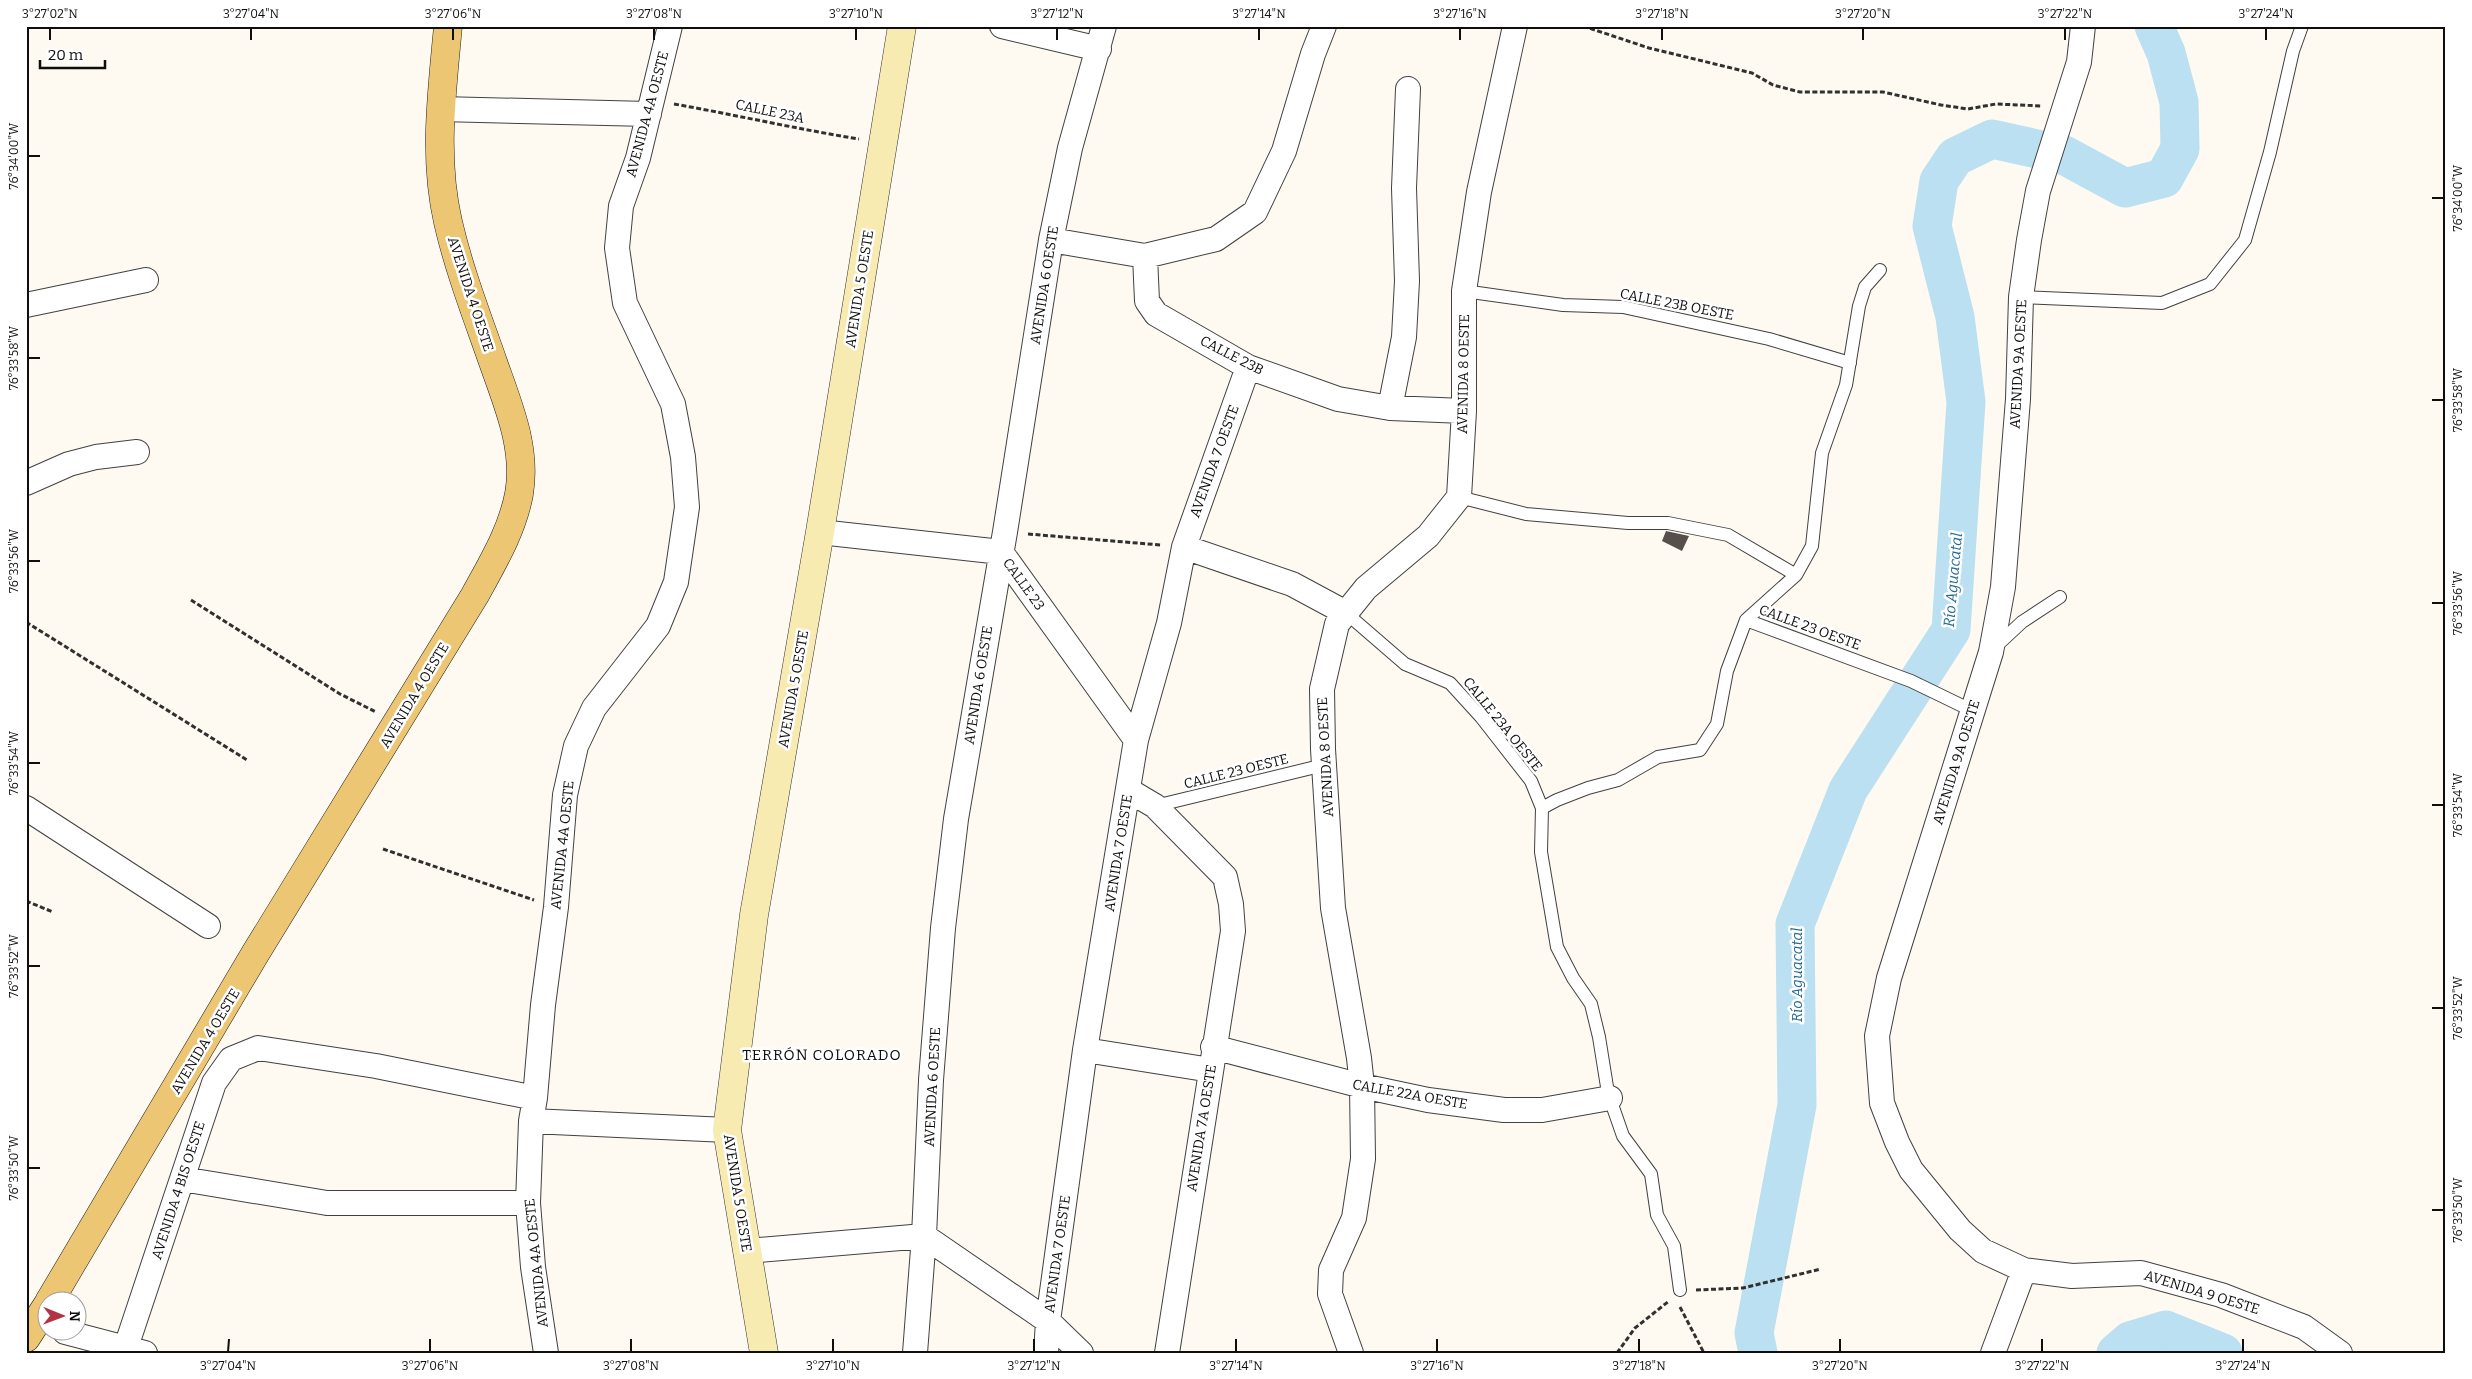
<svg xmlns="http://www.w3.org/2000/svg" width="2472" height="1379" viewBox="0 0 2472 1379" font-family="Bitter,serif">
  <rect width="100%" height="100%" fill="#fefaf1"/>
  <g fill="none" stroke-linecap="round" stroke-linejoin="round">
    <path stroke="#bae0f1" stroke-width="39" d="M1758,1353L1754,1333L1797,1105L1795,924L1848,790L1951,630L1966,402L1955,317L1932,226L1939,181L1955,157L1992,139L2064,155L2125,188L2164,178L2180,149L2179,102L2166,53L2154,26
      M2116,1353L2130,1341L2166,1330L2223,1353"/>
  </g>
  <path fill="#564f4b" d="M1666,531L1689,536L1682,551L1662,541Z"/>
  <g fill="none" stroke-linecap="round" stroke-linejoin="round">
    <defs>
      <path id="lane" d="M1464,291L1563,305L1623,307L1769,339L1850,363
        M2021,297L2162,303L2210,284L2245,240L2270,152L2293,51L2302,26
        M1459,497L1526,514L1628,523H1668L1728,535L1796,575L1746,620L1911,681L1973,711
        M1796,575L1812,546L1822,453L1846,385L1859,306L1865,287L1880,270
        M1346,613L1405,664L1450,683L1481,717L1531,781L1542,808L1541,852L1557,947L1573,978L1591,1004L1599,1037L1608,1093L1623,1136L1651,1174L1657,1215L1674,1246L1680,1290
        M1993,649L2022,622L2060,597
        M1155,806L1324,765
        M1542,808L1557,800L1588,788L1618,780L1658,757L1700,750L1717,724L1727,671L1746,620"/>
      <path id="street" d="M1002,26L1099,49
        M2083,26L2079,62L2038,191L2029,240L2021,297L2018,399L2003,587L1991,652L1889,978L1877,1036L1882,1103L1897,1142L1911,1170L1960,1230L1983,1251L2024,1270L2072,1276L2141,1273L2221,1295L2304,1327L2340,1353
        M440,109L649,114
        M1051,240L1145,256L1147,301L1156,314L1248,367L1338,399L1390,408L1464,411
        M1145,256L1216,239L1255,212L1284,151L1313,54L1324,26
        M26,305L146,280
        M1390,408L1404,337L1407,281L1404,188L1408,89
        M26,483L69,464L96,457L137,452
        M820,532L1001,552L1136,740
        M1184,547L1292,584L1346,613
        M1128,790L1155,806L1225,877L1231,904L1233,931L1167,1353
        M26,808L208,926
        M1213,1047L1362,1086L1428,1100L1504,1110H1542L1610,1098
        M1085,1050L1211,1070
        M531,1121L727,1130
        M182,1179L327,1203H528
        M747,1251L924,1236L1048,1321L1081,1353
        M65,1332L145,1353
        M124,1353L214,1083L231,1059L258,1048L376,1066L535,1098
        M546,1353L533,1267L528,1203L531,1121L535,1098L543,1005L556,907L565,795L576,746L594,708L658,626L676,582L687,507L683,457L673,404L625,303L617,248L621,206L638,158L670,26
        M915,1353L924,1236L931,1080L943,928L956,819L1005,532L1051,240L1070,148L1104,26
        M1046,1353L1048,1321L1085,1050L1136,740L1169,623L1184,547L1248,367
        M1351,1353L1330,1294L1331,1270L1354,1218L1363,1159L1362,1086L1359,1058L1333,908L1323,749L1322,689L1337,624L1366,588L1428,536L1459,497L1464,411V291L1479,192L1515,26
        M1993,1353L2024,1270"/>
      <path id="secondary" d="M764,1353L727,1130L754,915L820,532L902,26"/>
      <path id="primary" d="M49,1302L255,954L475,595C493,562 512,531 519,494C527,448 508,405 493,362C477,316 459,270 448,222C433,157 442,92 448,26
        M26,1338L48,1304"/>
    </defs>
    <use href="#lane" stroke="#414141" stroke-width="14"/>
    <use href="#street" stroke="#414141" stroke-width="26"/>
    <use href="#secondary" stroke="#303030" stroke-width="29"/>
    <use href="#primary" stroke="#1f1f1f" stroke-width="29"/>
    <path stroke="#303030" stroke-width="3" stroke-dasharray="5 2.5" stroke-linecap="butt" d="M1583,26L1649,48L1752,73L1773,85L1800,92H1883L1941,105L1968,109L1996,104L2042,106
      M674,104C736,115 797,129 859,139
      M1028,534L1161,545
      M191,600L340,694L376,712
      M26,622L247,760
      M383,849L534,900
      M26,901L53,912
      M1696,1290L1743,1288L1821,1269
      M1680,1307L1704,1353
      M1617,1353L1635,1328L1669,1301"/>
    <use href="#lane" stroke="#fff" stroke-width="12"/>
    <use href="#street" stroke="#fff" stroke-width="24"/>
    <use href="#secondary" stroke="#f8ebb2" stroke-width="28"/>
    <use href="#primary" stroke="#ecc672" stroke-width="28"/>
  </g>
  <path fill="none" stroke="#0e0e0e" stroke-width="2" d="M50,40V28M251,40V28M453,40V28M654,40V28M856,40V28M1057,40V28M1259,40V28M1460,40V28M1662,40V28M1863,40V28M2065,40V28M2266,40V28M28,156H40M2432,198H2444M28,358H40M2432,400H2444M28,561H40M2432,603H2444M28,763H40M2432,805H2444M28,966H40M2432,1008H2444M28,1168H40M2432,1210H2444M228,1352L229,1339M430,1352V1339M631,1352V1339M833,1352V1339M1034,1352V1339M1236,1352V1339M1437,1352V1339M1639,1352V1339M1840,1352V1339M2042,1352V1339M2243,1352V1339"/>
  <g text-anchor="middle" stroke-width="5" stroke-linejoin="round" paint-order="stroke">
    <g font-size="14" fill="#0e0e0e" stroke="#fff">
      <text transform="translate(770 111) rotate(12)" y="5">CALLE 23A</text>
      <text transform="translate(647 114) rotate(-75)" y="5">AVENIDA 4A OESTE</text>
      <text transform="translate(1044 285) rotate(-81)" y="5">AVENIDA 6 OESTE</text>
      <text transform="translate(859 289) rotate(-81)" y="5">AVENIDA 5 OESTE</text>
      <text transform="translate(471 294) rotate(72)" y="5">AVENIDA 4 OESTE</text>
      <text transform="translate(1677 304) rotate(11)" y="5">CALLE 23B OESTE</text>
      <text transform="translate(1232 355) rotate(27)" y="5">CALLE 23B</text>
      <text transform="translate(2018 364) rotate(-87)" y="5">AVENIDA 9A OESTE</text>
      <text transform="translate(1463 374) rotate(-89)" y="5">AVENIDA 8 OESTE</text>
      <text transform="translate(1214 461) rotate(-70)" y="5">AVENIDA 7 OESTE</text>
      <text transform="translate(1024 584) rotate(54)" y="5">CALLE 23</text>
      <text transform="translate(1810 627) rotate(20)" y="5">CALLE 23 OESTE</text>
      <text transform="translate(978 685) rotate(-81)" y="5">AVENIDA 6 OESTE</text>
      <text transform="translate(793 689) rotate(-80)" y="5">AVENIDA 5 OESTE</text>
      <text transform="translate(414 695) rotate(-59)" y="5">AVENIDA 4 OESTE</text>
      <text transform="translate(1503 724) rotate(51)" y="5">CALLE 23A OESTE</text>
      <text transform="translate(1325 757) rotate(-93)" y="5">AVENIDA 8 OESTE</text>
      <text transform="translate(1956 762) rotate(-73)" y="5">AVENIDA 9A OESTE</text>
      <text transform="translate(1236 771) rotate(-14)" y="5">CALLE 23 OESTE</text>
      <text transform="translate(562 845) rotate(-84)" y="5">AVENIDA 4A OESTE</text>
      <text transform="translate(1118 853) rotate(-81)" y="5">AVENIDA 7 OESTE</text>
      <text transform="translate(205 1041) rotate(-59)" y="5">AVENIDA 4 OESTE</text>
      <text transform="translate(932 1087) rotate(-87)" y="5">AVENIDA 6 OESTE</text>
      <text transform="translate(1410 1094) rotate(10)" y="5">CALLE 22A OESTE</text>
      <text transform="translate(1201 1128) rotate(-81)" y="5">AVENIDA 7A OESTE</text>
      <text transform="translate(178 1190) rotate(-72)" y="5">AVENIDA 4 BIS OESTE</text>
      <text transform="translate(738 1193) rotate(81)" y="5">AVENIDA 5 OESTE</text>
      <text transform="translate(1057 1254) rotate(-82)" y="5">AVENIDA 7 OESTE</text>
      <text transform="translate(536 1263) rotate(-96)" y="5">AVENIDA 4A OESTE</text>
      <text transform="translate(2202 1292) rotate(17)" y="5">AVENIDA 9 OESTE</text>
    </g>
    <g font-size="15" font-style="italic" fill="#236b95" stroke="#fff">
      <text transform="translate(1953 580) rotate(-85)" y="5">Río Aguacatal</text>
      <text transform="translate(1797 975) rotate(-90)" y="5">Río Aguacatal</text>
    </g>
    <g font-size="15" letter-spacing="1" fill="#0e0e0e" stroke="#fff">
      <text x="822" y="1060">TERRÓN COLORADO</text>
    </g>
  </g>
  <rect width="2472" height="1379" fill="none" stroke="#ffffff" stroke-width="55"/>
  <g transform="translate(62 1316) rotate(91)"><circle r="24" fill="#ffffff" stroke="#9f9f9f"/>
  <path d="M0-4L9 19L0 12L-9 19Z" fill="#b23341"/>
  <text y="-8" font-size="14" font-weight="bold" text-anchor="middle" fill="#0e0e0e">N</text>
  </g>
  <path d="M40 60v8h65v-8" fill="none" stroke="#0e0e0e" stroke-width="2.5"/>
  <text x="48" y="60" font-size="15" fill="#0e0e0e" stroke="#ffffff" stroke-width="4" paint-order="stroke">20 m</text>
  <rect x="28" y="28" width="2416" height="1324" fill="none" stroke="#0e0e0e" stroke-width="2"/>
  <g font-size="12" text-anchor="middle" fill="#0e0e0e">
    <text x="50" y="18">3°27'02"N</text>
    <text x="251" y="18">3°27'04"N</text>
    <text x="453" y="18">3°27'06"N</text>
    <text x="654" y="18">3°27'08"N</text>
    <text x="856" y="18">3°27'10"N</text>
    <text x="1057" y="18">3°27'12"N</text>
    <text x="1259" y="18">3°27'14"N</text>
    <text x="1460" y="18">3°27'16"N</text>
    <text x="1662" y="18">3°27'18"N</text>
    <text x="1863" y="18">3°27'20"N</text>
    <text x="2065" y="18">3°27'22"N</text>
    <text x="2266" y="18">3°27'24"N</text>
    <text transform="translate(14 156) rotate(-90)" y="4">76°34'00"W</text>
    <text transform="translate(2458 198) rotate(-90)" y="4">76°34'00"W</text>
    <text transform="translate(14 358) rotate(-90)" y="4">76°33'58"W</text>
    <text transform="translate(2458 400) rotate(-90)" y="4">76°33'58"W</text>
    <text transform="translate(14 561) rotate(-90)" y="4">76°33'56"W</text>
    <text transform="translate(2458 603) rotate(-90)" y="4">76°33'56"W</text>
    <text transform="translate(14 763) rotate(-90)" y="4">76°33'54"W</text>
    <text transform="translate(2458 805) rotate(-90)" y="4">76°33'54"W</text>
    <text transform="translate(14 966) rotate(-90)" y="4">76°33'52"W</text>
    <text transform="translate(2458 1008) rotate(-90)" y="4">76°33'52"W</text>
    <text transform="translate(14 1168) rotate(-90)" y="4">76°33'50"W</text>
    <text transform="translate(2458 1210) rotate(-90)" y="4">76°33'50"W</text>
    <text x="228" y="1370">3°27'04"N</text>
    <text x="430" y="1370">3°27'06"N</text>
    <text x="631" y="1370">3°27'08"N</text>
    <text x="833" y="1370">3°27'10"N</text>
    <text x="1034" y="1370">3°27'12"N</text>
    <text x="1236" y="1370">3°27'14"N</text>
    <text x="1437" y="1370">3°27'16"N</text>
    <text x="1639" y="1370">3°27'18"N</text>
    <text x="1840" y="1370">3°27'20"N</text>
    <text x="2042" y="1370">3°27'22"N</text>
    <text x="2243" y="1370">3°27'24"N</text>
  </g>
</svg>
